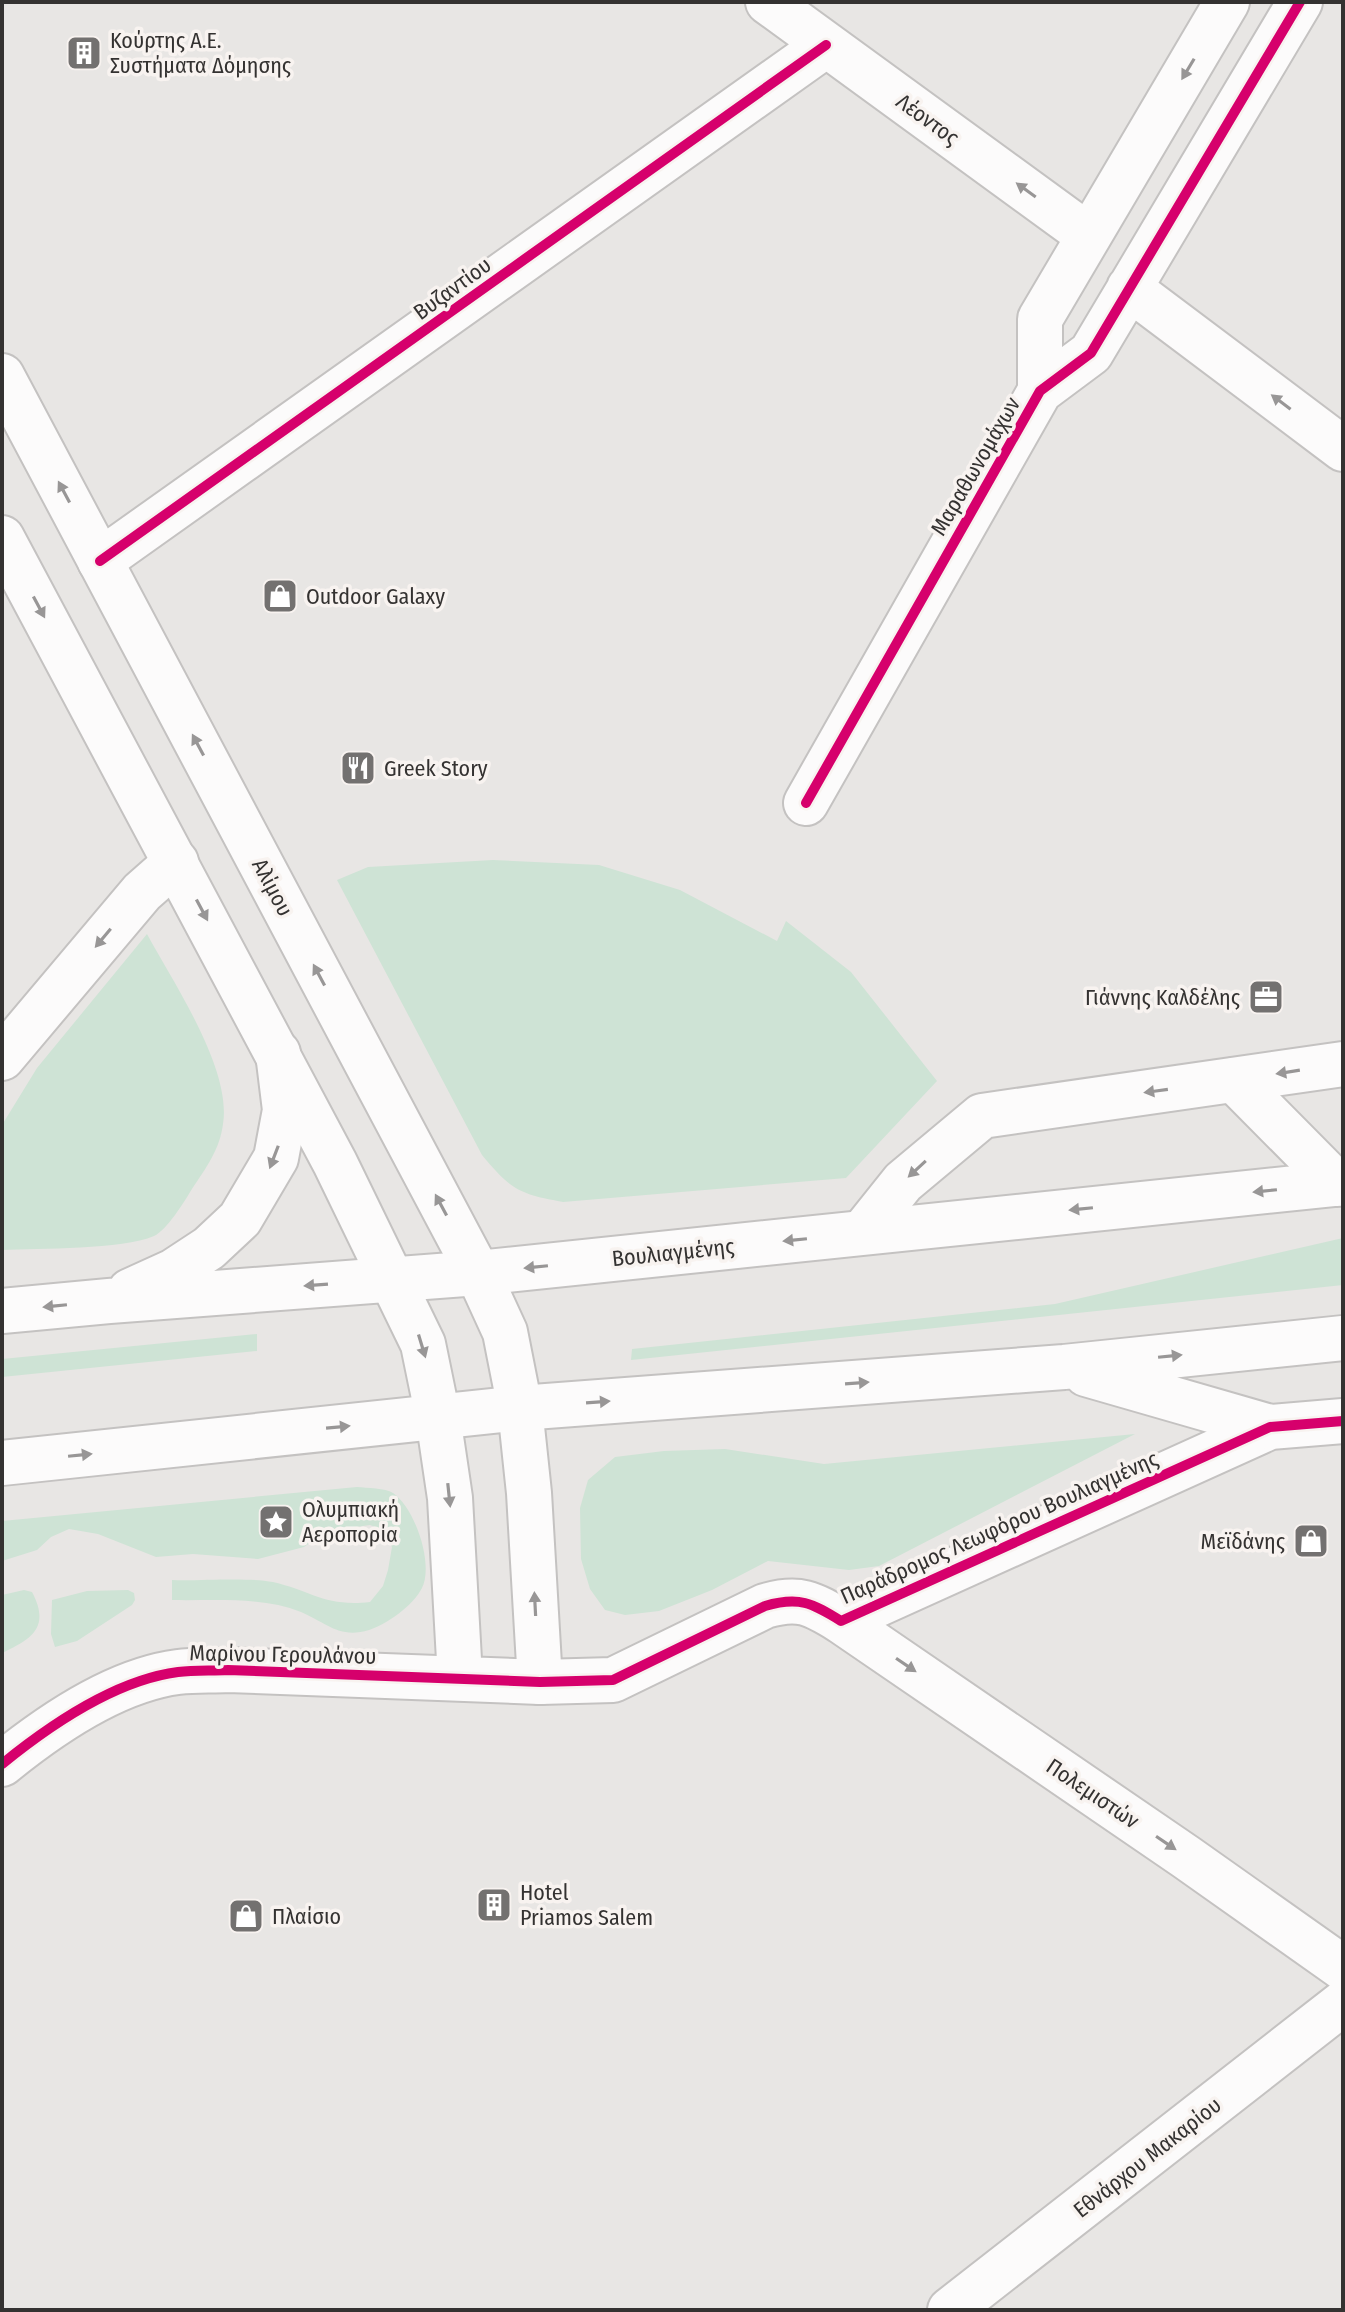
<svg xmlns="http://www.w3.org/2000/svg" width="1345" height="2312" viewBox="0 0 1345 2312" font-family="'Fira Sans Condensed',sans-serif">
  <rect width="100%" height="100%" fill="#e8e6e4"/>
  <path fill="#cee3d5" d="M493,860L599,865L680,890L777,941L786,921L851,972L937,1081L846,1178L563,1202C519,1194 511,1190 482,1155L337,880L368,867Z
    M147,934C173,982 232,1069 223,1124C220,1149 206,1168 192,1189C184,1202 167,1230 154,1236C122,1250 40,1248 2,1250V1125L37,1068Z
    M1343,1238V1285L631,1360L632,1349L1055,1304Z
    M257,1334V1351L2,1377V1359Z
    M1135,1434L879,1566L849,1570L768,1561L712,1590L659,1611L625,1615L605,1610L590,1589L581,1559L580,1508L588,1480L615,1457L664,1451L725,1449L824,1464Z
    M357,1487C367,1488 385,1488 393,1493C415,1508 434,1564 422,1588C413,1606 387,1624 369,1630C339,1639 327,1623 301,1612C262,1596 213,1601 172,1600V1580C200,1581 248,1577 273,1582C312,1591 325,1607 370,1602L383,1586L388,1570L392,1547L383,1530L370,1525L327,1531L304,1547L258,1559L193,1554L156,1557L98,1534L69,1529L51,1537L37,1550L2,1561V1521Z
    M24,1590L32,1592C51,1628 31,1639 2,1653V1595Z
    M128,1590L134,1593L135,1600L132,1605L77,1641L55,1647L51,1634L52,1600L87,1591Z"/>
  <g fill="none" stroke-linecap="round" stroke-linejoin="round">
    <defs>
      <path id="minor" d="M768,2L1089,236
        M1129,288L1343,449
        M1040,391V319L1227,2
        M100,561L826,45
        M806,803L1040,391L1091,353L1300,2
        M2,1058L142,892L176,862
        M841,1621L1186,1857L1343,1968
        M540,1682L613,1680L765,1606C799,1596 812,1603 841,1621L1270,1427L1343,1421
        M950,2310L1343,2003"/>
      <path id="tertiary" d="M863,1232L903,1182L982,1116L1343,1064
        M438,1417L450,1498L460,1678
        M2,1764C50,1725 116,1680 178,1672C195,1670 212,1671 228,1670L540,1682L529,1493L520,1408"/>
      <path id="secondary" d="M2,376L478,1273L505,1332L520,1408
        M2,538L335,1163L423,1344L438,1417"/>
      <path id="primary" d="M1234,1080L1337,1184
        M130,1291L174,1271L209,1248L240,1219L276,1158L285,1110L278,1053
        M2,1311L109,1301L478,1273L1343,1183
        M1086,1374L1270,1427
        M2,1463L520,1408L1064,1367L1343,1338"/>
    </defs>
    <use href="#minor" stroke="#c4c2c1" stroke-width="48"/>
    <use href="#tertiary" stroke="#c4c2c1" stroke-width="48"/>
    <use href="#secondary" stroke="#c4c2c1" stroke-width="48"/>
    <use href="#primary" stroke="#c4c2c1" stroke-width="48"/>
    <use href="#minor" stroke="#fcfbfb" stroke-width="44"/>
    <use href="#tertiary" stroke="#fcfbfb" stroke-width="44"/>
    <use href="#secondary" stroke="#fcfbfb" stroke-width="44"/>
    <use href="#primary" stroke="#fcfbfb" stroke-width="44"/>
    <defs>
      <path id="cycleway" d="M100,561L826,45
        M806,803L1040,391L1091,353L1300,2
        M2,1764C50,1725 116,1680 178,1672C195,1670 212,1671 228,1670L540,1682L613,1680L765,1606C799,1596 812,1603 841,1621L1270,1427L1343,1421"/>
    </defs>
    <use href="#cycleway" stroke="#f8f3f0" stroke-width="15"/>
    <use href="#cycleway" stroke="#d6006c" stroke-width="10"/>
  </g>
  <defs><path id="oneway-solid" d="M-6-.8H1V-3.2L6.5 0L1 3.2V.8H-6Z" transform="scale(2)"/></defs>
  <g fill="#989696">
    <use href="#oneway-solid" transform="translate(1188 69) rotate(121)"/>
    <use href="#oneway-solid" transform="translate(1026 190) rotate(-144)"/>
    <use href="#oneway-solid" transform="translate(1281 402) rotate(-143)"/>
    <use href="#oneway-solid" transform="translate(64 492) rotate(-118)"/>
    <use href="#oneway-solid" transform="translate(39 607) rotate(62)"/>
    <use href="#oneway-solid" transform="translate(198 745) rotate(-118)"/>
    <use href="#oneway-solid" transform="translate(202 910) rotate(62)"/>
    <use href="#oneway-solid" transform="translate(103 938) rotate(130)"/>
    <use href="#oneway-solid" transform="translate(319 975) rotate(-118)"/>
    <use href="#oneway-solid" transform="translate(1288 1072) rotate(171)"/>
    <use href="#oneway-solid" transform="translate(1156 1091) rotate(172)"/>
    <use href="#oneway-solid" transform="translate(274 1157) rotate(111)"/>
    <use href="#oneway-solid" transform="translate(917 1169) rotate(137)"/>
    <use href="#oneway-solid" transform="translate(1265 1191) rotate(174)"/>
    <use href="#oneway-solid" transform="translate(441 1205) rotate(-118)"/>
    <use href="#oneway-solid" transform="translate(1081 1209) rotate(174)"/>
    <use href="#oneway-solid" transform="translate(795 1240) rotate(174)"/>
    <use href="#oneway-solid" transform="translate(536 1267) rotate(174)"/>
    <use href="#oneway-solid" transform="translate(316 1285) rotate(176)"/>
    <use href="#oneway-solid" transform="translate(55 1306) rotate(174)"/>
    <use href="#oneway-solid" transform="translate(422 1346) rotate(73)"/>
    <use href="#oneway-solid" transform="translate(1170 1356) rotate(-6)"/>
    <use href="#oneway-solid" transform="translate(857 1383) rotate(-4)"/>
    <use href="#oneway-solid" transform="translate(598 1402) rotate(-4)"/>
    <use href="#oneway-solid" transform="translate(338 1427) rotate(-5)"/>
    <use href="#oneway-solid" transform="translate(80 1455) rotate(-6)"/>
    <use href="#oneway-solid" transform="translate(449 1495) rotate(84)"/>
    <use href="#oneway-solid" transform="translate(535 1604) rotate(-93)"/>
    <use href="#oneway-solid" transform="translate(906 1665) rotate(34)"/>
    <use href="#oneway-solid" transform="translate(1166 1843) rotate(34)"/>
  </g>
  <defs>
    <symbol id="building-square" viewBox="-11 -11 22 22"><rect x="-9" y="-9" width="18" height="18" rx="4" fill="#737170" stroke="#f8f3f0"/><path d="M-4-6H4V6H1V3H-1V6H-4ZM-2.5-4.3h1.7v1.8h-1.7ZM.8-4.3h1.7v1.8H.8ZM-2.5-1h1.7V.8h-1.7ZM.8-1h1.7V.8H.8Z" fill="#fff"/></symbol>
    <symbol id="shop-square" viewBox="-11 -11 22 22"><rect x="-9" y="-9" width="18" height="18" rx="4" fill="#737170" stroke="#f8f3f0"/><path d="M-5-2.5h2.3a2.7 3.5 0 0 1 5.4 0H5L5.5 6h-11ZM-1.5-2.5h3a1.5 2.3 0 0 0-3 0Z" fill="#fff"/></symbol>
    <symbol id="restaurant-square" viewBox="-11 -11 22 22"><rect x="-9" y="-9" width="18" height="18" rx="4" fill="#737170" stroke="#f8f3f0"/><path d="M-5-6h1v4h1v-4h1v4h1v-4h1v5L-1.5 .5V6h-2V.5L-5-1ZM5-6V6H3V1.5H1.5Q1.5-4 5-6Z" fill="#fff"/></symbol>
    <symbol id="office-square" viewBox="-11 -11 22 22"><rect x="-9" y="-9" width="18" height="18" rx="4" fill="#737170" stroke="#f8f3f0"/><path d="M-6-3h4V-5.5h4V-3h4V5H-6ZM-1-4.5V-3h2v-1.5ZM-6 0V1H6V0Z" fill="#fff"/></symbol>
    <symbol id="sight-square" viewBox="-11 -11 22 22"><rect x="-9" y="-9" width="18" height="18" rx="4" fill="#737170" stroke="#f8f3f0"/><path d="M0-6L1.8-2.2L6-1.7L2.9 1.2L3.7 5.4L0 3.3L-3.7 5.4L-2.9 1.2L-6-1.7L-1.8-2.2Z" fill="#fff"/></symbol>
  </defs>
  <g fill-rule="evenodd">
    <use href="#building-square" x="64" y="33" width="40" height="40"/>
    <use href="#shop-square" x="260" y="576" width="40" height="40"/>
    <use href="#restaurant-square" x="338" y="748" width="40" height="40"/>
    <use href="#office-square" x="1246" y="977" width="40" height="40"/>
    <use href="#sight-square" x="256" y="1502" width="40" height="40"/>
    <use href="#shop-square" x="1291" y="1521" width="40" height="40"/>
    <use href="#building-square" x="474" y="1885" width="40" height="40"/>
    <use href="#shop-square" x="226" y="1896" width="40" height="40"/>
  </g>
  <g text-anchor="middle" stroke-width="7" stroke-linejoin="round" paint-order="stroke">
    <g font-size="22" fill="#343231" stroke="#f8f3f0" text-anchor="start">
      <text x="110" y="48">Κούρτης Α.Ε.<tspan x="110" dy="25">Συστήματα Δόμησης</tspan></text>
      <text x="306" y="604">Outdoor Galaxy</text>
      <text x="384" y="776">Greek Story</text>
      <text x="1240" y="1005" text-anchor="end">Γιάννης Καλδέλης</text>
      <text x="302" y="1517">Ολυμπιακή<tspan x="302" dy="25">Αεροπορία</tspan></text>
      <text x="1285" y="1549" text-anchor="end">Μεϊδάνης</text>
      <text x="520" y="1900">Hotel<tspan x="520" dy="25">Priamos Salem</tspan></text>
      <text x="272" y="1924">Πλαίσιο</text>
    </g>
    <g font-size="22" fill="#343231" stroke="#f8f3f0">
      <text transform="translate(928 119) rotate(36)" y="8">Λέοντος</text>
      <text transform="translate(452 288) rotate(-36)" y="8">Βυζαντίου</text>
      <text transform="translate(975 466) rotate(-60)" y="8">Μαραθωνομάχων</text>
      <text transform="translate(273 887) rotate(62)" y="8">Αλίμου</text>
      <text transform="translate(673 1252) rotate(-6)" y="8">Βουλιαγμένης</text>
      <text transform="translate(999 1527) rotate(-24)" y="8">Παράδρομος Λεωφόρου Βουλιαγμένης</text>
      <text transform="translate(283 1654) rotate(1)" y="8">Μαρίνου Γερουλάνου</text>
      <text transform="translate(1093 1793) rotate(34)" y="8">Πολεμιστών</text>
      <text transform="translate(1147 2157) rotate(-38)" y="8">Εθνάρχου Μακαρίου</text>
    </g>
  </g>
  <rect width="1345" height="2312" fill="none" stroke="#343231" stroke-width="8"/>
</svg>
